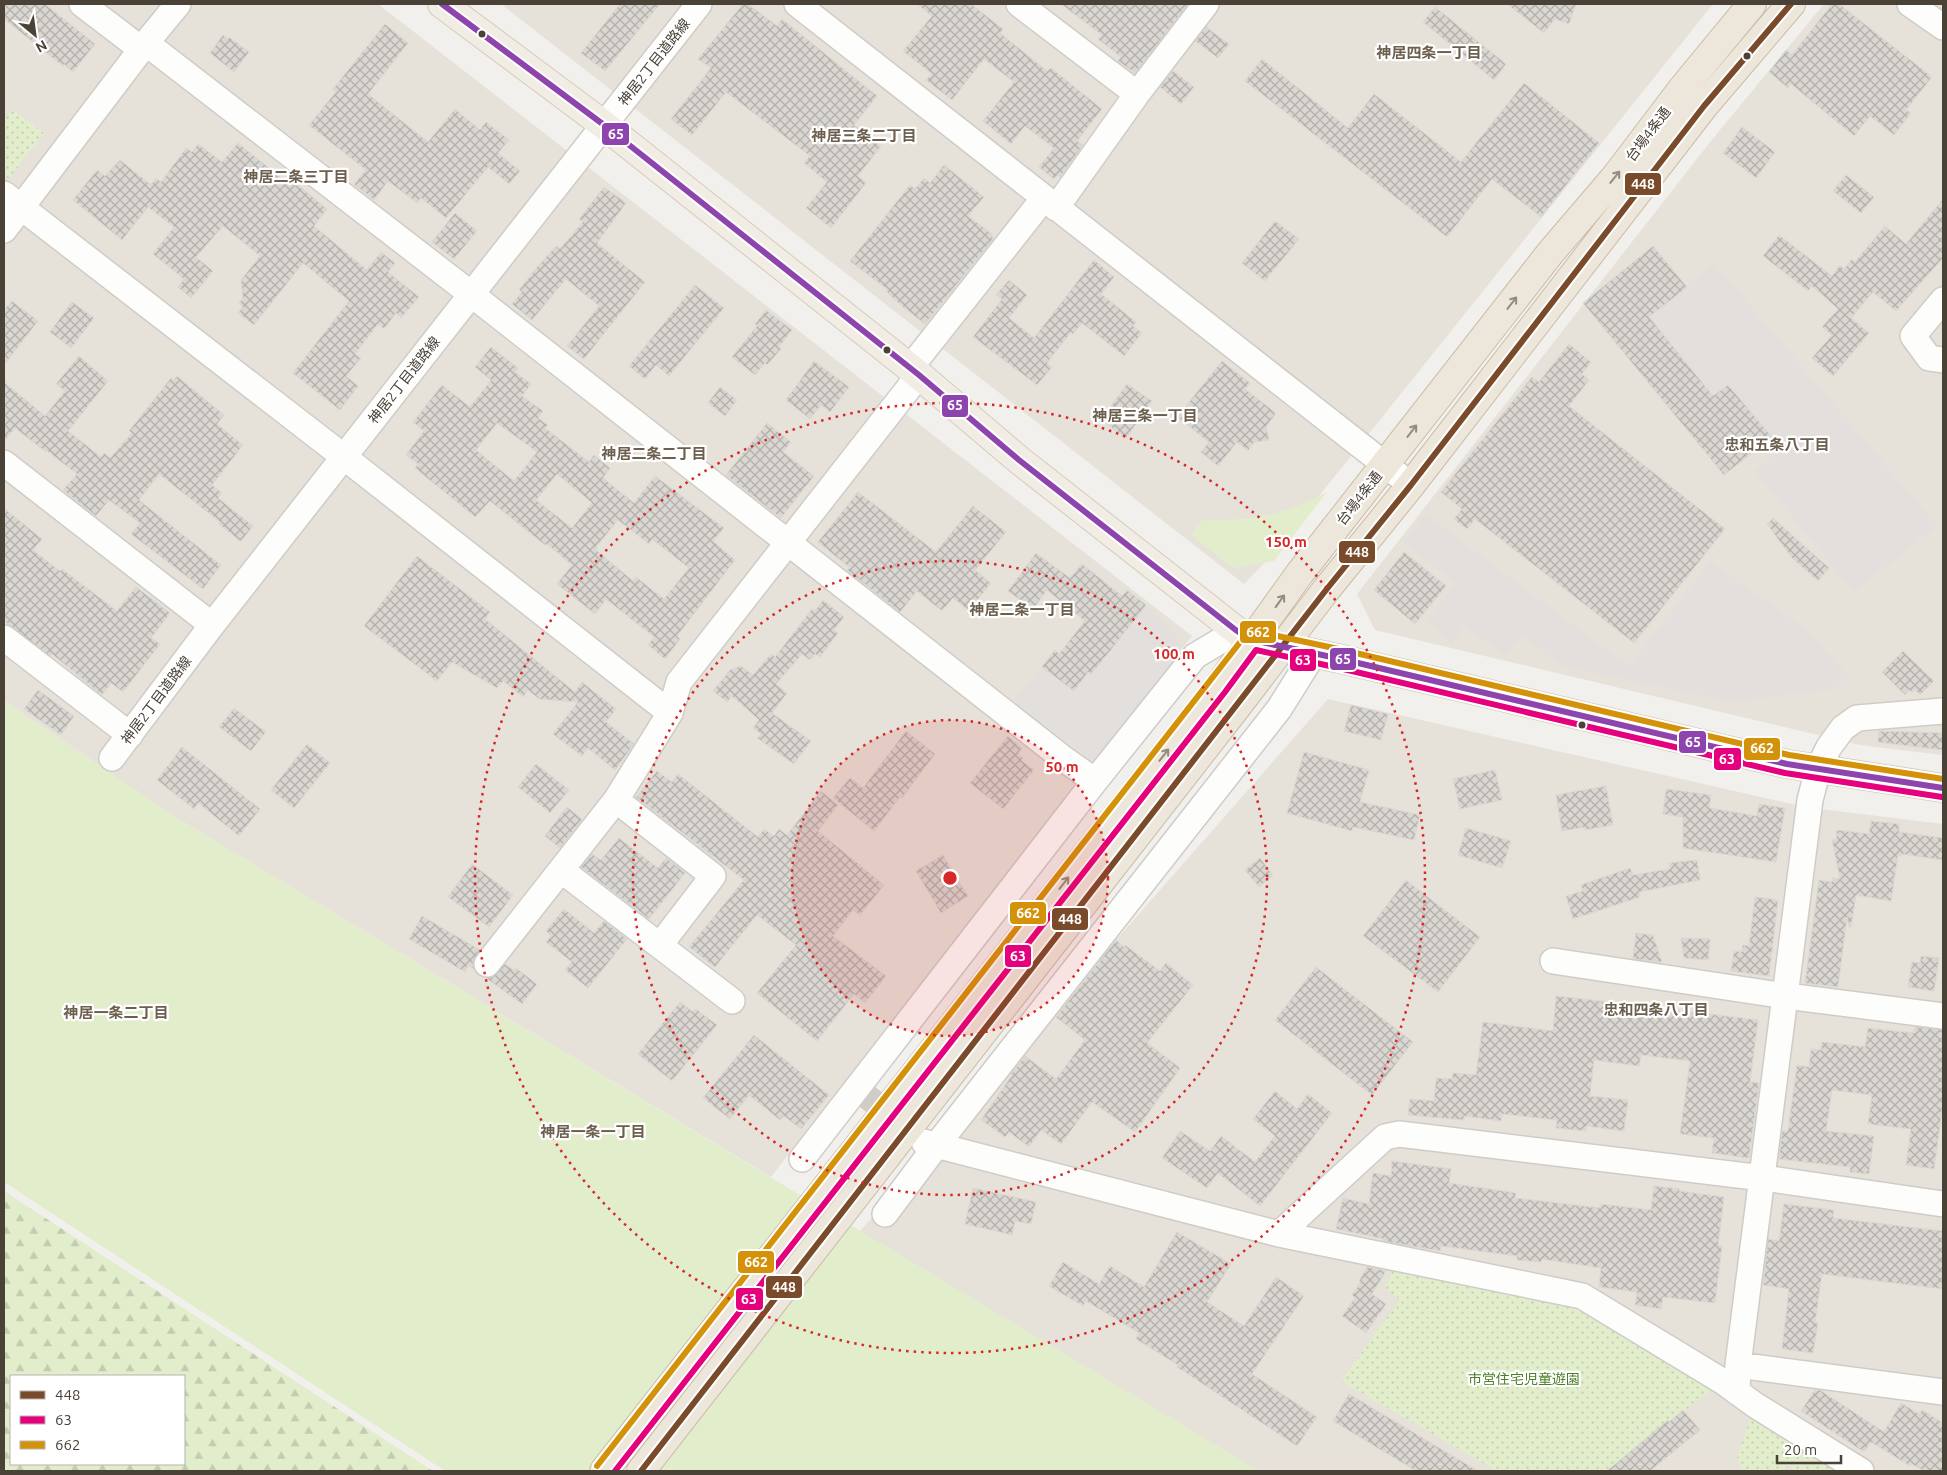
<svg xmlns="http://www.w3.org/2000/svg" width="1947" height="1475" viewBox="0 0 1947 1475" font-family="Ubuntu,'Noto Sans JP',sans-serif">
  <defs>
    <pattern id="forest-firs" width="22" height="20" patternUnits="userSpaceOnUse" patternTransform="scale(1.25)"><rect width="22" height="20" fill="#e2edcc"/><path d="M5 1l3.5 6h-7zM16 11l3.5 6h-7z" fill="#c3ccb0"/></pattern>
    <pattern id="park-dots" width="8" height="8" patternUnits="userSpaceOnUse" patternTransform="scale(1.25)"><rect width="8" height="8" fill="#e2edcc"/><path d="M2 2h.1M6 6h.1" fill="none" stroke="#c3ccb0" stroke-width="1.8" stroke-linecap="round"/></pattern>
    <pattern id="building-cross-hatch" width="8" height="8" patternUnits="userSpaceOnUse" patternTransform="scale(1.25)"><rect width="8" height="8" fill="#dad7d3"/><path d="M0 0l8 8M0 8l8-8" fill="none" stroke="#b3b0ac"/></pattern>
  </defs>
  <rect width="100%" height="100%" fill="#f2f0ec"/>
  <path fill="#e6e2d9" d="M4,4H378L1192,636L771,1177L177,818L4,701Z
    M501,4H1713L1271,556L1244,584Z
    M1824,4H1943V755L1860,745L1375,630L1357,594L1710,142Z
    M1328,699L1805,807L1943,824V1471H1258L860,1231Z"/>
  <path fill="#e2edcc" d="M1327,492L1274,561L1233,568L1191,535L1203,519C1255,522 1281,515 1327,492Z
    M4,701L177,818L805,1198L595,1471H445L4,1182Z
    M844,1221L1259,1471H650Z"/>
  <path fill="url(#forest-firs)" fill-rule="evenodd" d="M4,1191L433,1471H4ZM11,1376H184V1464H11Z"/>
  <path fill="url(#park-dots)" d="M12,109L44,133L9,179L4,175V120Z
    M1398,1259L1582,1296L1722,1381L1610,1471H1497L1341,1381L1400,1300L1385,1288Z
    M1755,1405L1861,1471H1794L1792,1466L1777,1471H1742L1737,1457Z"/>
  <path fill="#e2dfdc" d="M1714,263L1937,526L1853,592L1755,471L1781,450L1728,385L1682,421L1663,402L1696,375L1649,317Z
    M1426,514L1621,661L1631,664L1710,562L1803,627L1849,677L1833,689L1731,701L1564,667L1522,635L1505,655L1464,626L1452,644L1426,621L1457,583L1403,543Z
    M1146,605L1178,637L1180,657L1097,764L1014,701L1042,667L1074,691L1088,672L1091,674L1110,651Z"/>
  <path fill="url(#building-cross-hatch)" stroke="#dbd7d2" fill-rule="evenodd" d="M4,4H45L95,44L73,72L64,64L63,66L4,19Z
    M620,4H660L605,71L581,53Z
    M743,4H748L777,26L782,19L877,96L854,125L881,146L858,176L866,183L831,228L806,208L827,182L804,163L810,156L726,92L692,135L671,119L711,68L698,59Z
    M917,4H971L1003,29L1000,33L1047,71L1051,68L1102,109L1077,141L1083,145L1060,177L1058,175L1054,179L1039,167L1054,148L1025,126L1011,144L983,121L1014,82L984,59L952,100L926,80L932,74L903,51L932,16Z
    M1061,4H1188L1135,73L1118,61L1121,57L1098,39L1102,35Z
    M1507,4H1576L1569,24L1555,19L1544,33Z
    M1832,4H1839L1932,77L1906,110L1911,113L1894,135L1870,116L1854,136L1791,84L1788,88L1769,72L1786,50L1792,55Z
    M1435,7L1506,64L1494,80L1423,22Z
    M385,24L408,43L368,94L428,142L455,109L480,130L486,122L509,140L498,153L520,171L509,184L488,167L446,218L421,198L417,203L388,181L374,200L354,184L366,170L309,125L336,92L333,89Z
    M1206,27L1229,44L1218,58L1195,41Z
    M223,35L228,39L229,37L249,52L234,72L210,53Z
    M1262,59L1348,128L1374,94L1461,162L1524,83L1599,143L1541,217L1492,179L1447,237L1245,81Z
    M1173,71L1194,87L1181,104L1160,87Z
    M1742,127L1775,152L1756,178L1723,153Z
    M238,143L285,181L288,177L327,209L314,226L367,270L381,252L395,263L388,272L419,297L401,318L396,313L384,329L378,324L355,354L361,358L346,376L358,386L340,410L293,373L349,301L303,263L254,325L238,313L243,307L239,303L243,298L241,280L260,256L223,226L196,257L213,271L191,298L178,287L184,279L153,254L174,227L148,207L122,240L73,200L97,170L105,176L120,160L151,185L156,178L161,182L186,148L192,152L198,144L222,162Z
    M944,165L984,197L968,216L992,234L993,239L925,324L902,306L887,292L888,290L850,261L910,185L915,189L924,178L930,183Z
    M1846,175L1874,197L1861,213L1833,191Z
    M604,187L626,203L597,243L645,282L584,359L567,346L599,306L566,279L532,320L512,304L522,292L519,290L538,266L556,246L560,249L583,222L579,219Z
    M1943,199V258L1896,311L1873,292L1851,318L1869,333L1833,376L1812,358L1832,335L1822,327L1838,309L1812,286L1808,291L1763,256L1779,235L1832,276L1840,265L1844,269L1852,259L1855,262L1885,226L1906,244Z
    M455,213L477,231L454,259L432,242Z
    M1275,221L1299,239L1265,281L1242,263Z
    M1653,246L1687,287L1649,317L1713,396L1728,385L1772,437L1724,475L1583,303Z
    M1094,260L1114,277L1101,294L1136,322L1133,326L1142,333L1124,356L1082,323L1073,334L1071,332L1047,363L1052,367L1037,385L973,337L1002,299L996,295L1009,280L1027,295L1009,318L1034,338Z
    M695,285L724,308L669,376L656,365L645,379L629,366Z
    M12,301L38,321L4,365V310Z
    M72,302L94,318L71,348L50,332Z
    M766,310L792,330L779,347L781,349L767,365L765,363L755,375L732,357L757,326L755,324Z
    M1569,344L1591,362L1582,374L1589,380L1569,406L1725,529L1634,643L1475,519L1467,529L1454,519L1462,509L1441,492L1532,377L1539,382Z
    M491,347L518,368L515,372L531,384L522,396L543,411L538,418L548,425L545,428L589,462L594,455L610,468L603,478L634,503L655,476L724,528L713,541L735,560L677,636L680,639L665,659L648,645L654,637L606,599L595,614L557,584L572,565L547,544L545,545L490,501L475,517L415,468L418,464L406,455L424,431L413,422L442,385L470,407L491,380L475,367ZM497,423L537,452L514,481L476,450ZM557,474L592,503L572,528L536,500ZM618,520L649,544L652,539L689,568L664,599L636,577L633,581L596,550L598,548L596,547Z
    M79,356L108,381L68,431L101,457L104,453L110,458L132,433L129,431L171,378L173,380L177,376L224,415L217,424L243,445L212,485L222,493L218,498L253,526L242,540L240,541L219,524L220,522L159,474L139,500L221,565L203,589L131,534L140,523L109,500L96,516L63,490L77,474L47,451L46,452L15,428L4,441V382L45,416L65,391L56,384Z
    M814,361L849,387L830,412L821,405L810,419L786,400Z
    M1222,361L1250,383L1245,389L1276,413L1266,427L1269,440L1254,442L1248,451L1237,442L1218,466L1201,452L1209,442L1177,417Z
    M1127,384L1152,401L1126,438L1101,420Z
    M720,387L737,400L725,416L708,403Z
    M767,423L791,442L783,452L814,476L781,518L726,475Z
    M858,492L936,552L973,506L1006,532L975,570L991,583L969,611L953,598L942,611L917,591L900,612L847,570L850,568L818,542Z
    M4,508L42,539L33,550L60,571L62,569L117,611L136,587L170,613L151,638L160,644L123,692L111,683L102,695L52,654L50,656L4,621Z
    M1773,518L1829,568L1818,581L1792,558L1767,524Z
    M1404,552L1446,586L1415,624L1374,590Z
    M1036,553L1070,578L1082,564L1122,596L1127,590L1146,605L1110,651L1091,674L1088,672L1074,691L1042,667L1055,650L1059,654L1085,621L1047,590L1033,609L1008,591Z
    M417,556L490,612L485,619L575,692L582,682L616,709L606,722L634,744L615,770L588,748L582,756L553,734L578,702L539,699L528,690L523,697L503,681L497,688L452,662L437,681L364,626Z
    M823,600L844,617L834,630L838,633L820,657L815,654L810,660L802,654L776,684L787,693L772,713L811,741L794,764L757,738L761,734L753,728L759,720L732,696L727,702L713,691L730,670L741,666L753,675L771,654L775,657L812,609L815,611Z
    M1903,651L1934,681L1920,695L1915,690L1912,692L1909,690L1905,695L1882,672Z
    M38,690L74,716L61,735L24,709Z
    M1351,705L1388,714L1381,740L1344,731Z
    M234,708L266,732L251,751L219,727Z
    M906,731L935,754L902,798L900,797L874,831L833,798L850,778L863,788Z
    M1879,731L1943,733V750L1878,742Z
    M1008,736L1022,748L1018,754L1023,758L1021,760L1034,770L1003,809L970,783Z
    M307,744L330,763L294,808L271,790Z
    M182,747L260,809L239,836L198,803L194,809L157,780Z
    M1304,752L1369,770L1360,802L1420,815L1414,840L1353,827L1352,831L1287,813Z
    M536,764L569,790L550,813L518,787Z
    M1495,770L1502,800L1460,809L1453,779Z
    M657,771L672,782L678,774L758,837L764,829L774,836L779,829L787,835L821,791L838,805L818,831L884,885L860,915L853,910L833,936L886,976L865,1003L854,994L817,1041L757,993L796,945L757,915L715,967L689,947L744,880L636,797Z
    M1606,786L1613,825L1585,830V827L1562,831L1556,795Z
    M1666,789L1711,795L1709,808L1757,816L1759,804L1785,808L1776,862L1683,848V817L1663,814Z
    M567,807L582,819L560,848L545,836Z
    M1871,821L1899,824V832L1943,838V860L1902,854V856L1898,855L1891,901L1856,895L1851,927H1849L1847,917L1838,987L1805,983L1819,880L1832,882L1833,878L1840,879L1832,840L1836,839L1837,830L1869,834Z
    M1466,828L1511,841L1502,868L1458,855Z
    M619,838L658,868L666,858L685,873L649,919L581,867L592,854L601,860Z
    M943,855L968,896L941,913L916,871Z
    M1260,858L1273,875L1259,887L1245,870Z
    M1697,860L1700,880L1639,892L1640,897L1573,919L1566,896L1583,891L1581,885L1630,868L1633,875L1670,869L1669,863Z
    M472,864L513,895L489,927L448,897Z
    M1406,880L1480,937L1438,992L1363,936Z
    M1755,897L1778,900L1769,976L1731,971L1734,951L1742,952L1743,945L1749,946Z
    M564,909L594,933L604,921L627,939L588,988L565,970L572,962L546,942L551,936L546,931Z
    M422,916L480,950L473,961L474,969L468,965L465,972L409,939Z
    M1636,933L1653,935L1662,962L1633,959Z
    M1681,938L1710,939L1708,960L1684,958Z
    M1116,940L1124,947L1125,945L1160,971L1166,963L1193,985L1147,1043L1180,1068L1135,1132L1092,1102L1061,1144L1041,1130L1029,1147L1009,1132L1005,1137L981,1120L1012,1075L1011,1074L1025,1056L1056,1079L1085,1040L1056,1017Z
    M1921,956L1939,958L1934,991L1908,987L1912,962L1920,963Z
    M505,964L514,970L516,968L537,984L522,1004L486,978L493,977Z
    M1316,967L1413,1042L1372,1095L1275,1020Z
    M1556,996L1679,1010L1680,1015L1693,1012L1758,1020L1750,1082L1759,1083L1749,1158L1712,1153L1714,1138L1680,1134L1690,1061L1641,1055L1639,1066L1594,1060L1590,1096L1628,1100L1624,1131L1586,1126V1131L1556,1128L1557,1120L1502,1114L1501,1121L1464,1116V1120L1408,1115L1410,1099L1434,1101L1436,1078L1452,1079L1453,1073L1476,1075L1483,1022L1553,1031Z
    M680,1002L693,1012L696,1009L717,1025L672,1081L638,1054Z
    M1915,1027L1943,1030V1103L1934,1169L1906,1165L1911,1129L1868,1124L1872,1095L1832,1090L1826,1131L1874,1136L1869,1174L1850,1172V1167L1779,1159L1782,1131H1788L1797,1065L1809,1067L1811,1049L1821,1050L1822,1042L1865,1047L1868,1028L1914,1033Z
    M754,1035L829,1095L801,1129L784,1116L780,1120L749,1095L730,1119L703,1098Z
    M1275,1091L1297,1109L1308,1094L1332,1113L1260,1206L1218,1173L1207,1188L1162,1158L1180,1131L1210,1151L1221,1136L1255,1162L1275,1136L1253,1119Z
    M1392,1161L1451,1169L1449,1183L1516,1193L1515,1198L1601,1208V1204L1651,1210L1654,1186L1680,1189L1679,1191L1724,1197L1718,1246H1722L1715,1303L1663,1297L1661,1309L1635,1305L1637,1292L1599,1287L1601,1268L1542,1259L1541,1262L1517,1260V1256L1441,1246L1440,1251L1383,1241L1384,1239L1336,1229L1343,1198L1369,1204L1373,1173L1391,1176Z
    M973,1188L1036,1202L1031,1224L1015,1221L1012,1235L965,1224Z
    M1784,1204L1834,1210L1833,1218L1943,1231V1289L1822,1274L1815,1323H1818L1813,1353L1782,1349L1789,1289L1763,1285L1768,1239L1779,1241Z
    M1177,1232L1231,1264L1207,1302L1244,1326L1276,1277L1304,1296L1252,1374L1317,1417L1297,1446L1177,1367L1178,1365L1136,1339L1139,1333L1086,1301L1083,1306L1049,1286L1063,1262L1099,1284L1110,1266L1144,1287Z
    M1367,1267L1386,1271L1372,1294L1386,1304L1366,1333L1342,1316L1355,1298L1352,1295L1361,1282L1359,1281Z
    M1815,1390H1820L1884,1432L1901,1403L1919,1414L1922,1410L1943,1423V1471H1924L1912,1464L1910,1466L1871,1442L1864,1452L1801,1411Z
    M1349,1394L1478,1471H1416L1333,1421Z
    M1683,1410L1700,1430L1650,1471H1607L1668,1420L1669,1422Z"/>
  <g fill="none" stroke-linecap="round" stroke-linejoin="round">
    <path stroke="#d0cdc8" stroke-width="25" stroke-dasharray="25 12" stroke-linecap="butt" d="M864,1094L901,1124"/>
    <defs>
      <path id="minor" d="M82,4L141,49
        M797,4L1411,485
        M1019,4L1137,94
        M1910,4L1943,27
        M146,43L471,294L1064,759L1095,781
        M4,194L344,457L670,713
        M1056,208L1137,94L1206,4
        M4,230L146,43L178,4
        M1943,300L1913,336L1929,358L1943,360
        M910,368L1044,198
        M4,463L212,625
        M4,638L130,735
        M112,758L212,625L699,4
        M616,800L713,876L660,945
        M561,870L732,1001
        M1553,961L1786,996L1943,1016
        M487,964L616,800L670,713L679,682L919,375
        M924,1142L1279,1234L1582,1296L1722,1381L1755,1405L1861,1471
        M802,1159L1095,781L1195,656L1237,631
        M885,1214L936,1146L1279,709L1314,653
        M1279,1234L1385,1137L1399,1134L1763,1178L1943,1204
        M1738,1365L1943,1392
        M1737,1392L1738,1365L1810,800L1818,769L1829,747L1843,728L1857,718L1943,711"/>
      <path id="major" d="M442,4L604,125L919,375L1019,460L1237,631L1252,640L1341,659L1787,764L1943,788"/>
      <path id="highway" d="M604,1471L1218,687L1300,573L1551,252L1616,176L1682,89L1752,4
        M641,1471L1239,704L1326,590L1411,485L1704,106L1791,4"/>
    </defs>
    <use href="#minor" stroke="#cfccc8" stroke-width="28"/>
    <use href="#major" stroke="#d5cbb9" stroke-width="30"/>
    <use href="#highway" stroke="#cbbca7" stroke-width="30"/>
    <use href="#minor" stroke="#fdfdfc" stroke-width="25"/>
    <use href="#major" stroke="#f2ede4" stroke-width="28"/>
    <use href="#highway" stroke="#ede6da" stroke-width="28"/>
    <defs>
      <path id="bus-1" d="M641,1471L1326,590L1411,485L1704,106L1791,4"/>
      <path id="bus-2" d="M615,1471L1225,692L1256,650L1339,668L1785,773L1942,797"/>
      <path id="bus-3" d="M597,1466L1248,632L1254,631L1343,650L1789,755L1943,779"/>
      <path id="bus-4" d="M442,4L604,125L919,375L1019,460L1237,631L1252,640L1341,659L1787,764L1943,788"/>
    </defs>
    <use href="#bus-1" stroke="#fff" stroke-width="10"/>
    <use href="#bus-2" stroke="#fff" stroke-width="10"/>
    <use href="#bus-3" stroke="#fff" stroke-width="10"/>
    <use href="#bus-4" stroke="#fff" stroke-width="10"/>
    <use href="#bus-1" stroke="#7a4b2a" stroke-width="6"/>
    <use href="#bus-2" stroke="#e5007d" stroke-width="6"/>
    <use href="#bus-3" stroke="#d4920b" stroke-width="6"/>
    <use href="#bus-4" stroke="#8e44ad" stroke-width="6"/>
  </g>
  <defs><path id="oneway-shaft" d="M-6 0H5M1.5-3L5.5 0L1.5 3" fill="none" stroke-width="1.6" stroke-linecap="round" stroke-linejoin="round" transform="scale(1.25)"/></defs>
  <g stroke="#938b80">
    <use href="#oneway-shaft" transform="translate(1615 177) rotate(-51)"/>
    <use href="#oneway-shaft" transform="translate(1512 303) rotate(-52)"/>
    <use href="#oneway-shaft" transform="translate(1412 431) rotate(-52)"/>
    <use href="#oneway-shaft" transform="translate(1280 601) rotate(-54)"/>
    <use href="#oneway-shaft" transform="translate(1164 755) rotate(-52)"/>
    <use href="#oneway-shaft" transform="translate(1064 883) rotate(-52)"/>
  </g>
  <circle cx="950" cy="878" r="158" fill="#d62828" fill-opacity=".12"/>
  <g fill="none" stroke="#d62828" stroke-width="2.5" stroke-dasharray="2.5 5">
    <circle cx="950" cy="878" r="158"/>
    <circle cx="950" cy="878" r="317"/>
    <circle cx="950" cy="878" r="475"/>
  </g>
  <g fill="#4a4137" stroke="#fff" stroke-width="2">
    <circle cx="482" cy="34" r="4.5"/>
    <circle cx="1747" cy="56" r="4.5"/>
    <circle cx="887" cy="350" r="4.5"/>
    <circle cx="1582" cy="725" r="4.5"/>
  </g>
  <g text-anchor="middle" stroke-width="4.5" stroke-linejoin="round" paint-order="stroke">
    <g font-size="14" fill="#4a4137" stroke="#fff">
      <text transform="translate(654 62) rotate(-52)" y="5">神居2丁目道路線</text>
      <text transform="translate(1648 134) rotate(-53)" y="5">台場4条通</text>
      <text transform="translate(404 380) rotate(-52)" y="5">神居2丁目道路線</text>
      <text transform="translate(1359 498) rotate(-52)" y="5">台場4条通</text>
      <text transform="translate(156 700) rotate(-53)" y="5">神居2丁目道路線</text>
    </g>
    <g font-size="14" fill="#4d7f27" stroke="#fff">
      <text x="1524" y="1384">市営住宅児童遊園</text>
    </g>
    <g font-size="15" font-weight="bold" fill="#6d5f4e" stroke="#fff">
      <text x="1429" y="58">神居四条一丁目</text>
      <text x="864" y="141">神居三条二丁目</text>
      <text x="296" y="182">神居二条三丁目</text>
      <text x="1145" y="421">神居三条一丁目</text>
      <text x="1777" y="450">忠和五条八丁目</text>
      <text x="654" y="459">神居二条二丁目</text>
      <text x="1022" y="615">神居二条一丁目</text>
      <text x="1656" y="1015">忠和四条八丁目</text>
      <text x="116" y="1018">神居一条二丁目</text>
      <text x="593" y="1137">神居一条一丁目</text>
    </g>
  </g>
  <circle cx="950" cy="878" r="8" fill="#d62828" stroke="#fff" stroke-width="2.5"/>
  <g font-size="15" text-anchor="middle" font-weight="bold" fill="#d62828" stroke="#fff" stroke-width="4.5" stroke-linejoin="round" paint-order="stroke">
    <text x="1286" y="547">150 m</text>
    <text x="1174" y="659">100 m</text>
    <text x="1062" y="772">50 m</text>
  </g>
  <g stroke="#fff" stroke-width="2">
    <rect x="601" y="122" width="29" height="24" rx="5" fill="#8e44ad"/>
    <rect x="1624" y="172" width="38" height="24" rx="5" fill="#7a4b2a"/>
    <rect x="941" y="394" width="28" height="24" rx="5" fill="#8e44ad"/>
    <rect x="1338" y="540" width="38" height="24" rx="5" fill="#7a4b2a"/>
    <rect x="1239" y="620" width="38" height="24" rx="5" fill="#d4920b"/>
    <rect x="1329" y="647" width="28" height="24" rx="5" fill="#8e44ad"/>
    <rect x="1289" y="648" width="28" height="24" rx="5" fill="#e5007d"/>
    <rect x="1678" y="730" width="29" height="24" rx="5" fill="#8e44ad"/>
    <rect x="1743" y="737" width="38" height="24" rx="5" fill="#d4920b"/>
    <rect x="1713" y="747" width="29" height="24" rx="5" fill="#e5007d"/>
    <rect x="1009" y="901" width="38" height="24" rx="5" fill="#d4920b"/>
    <rect x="1051" y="907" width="38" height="24" rx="5" fill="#7a4b2a"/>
    <rect x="1004" y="944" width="28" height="24" rx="5" fill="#e5007d"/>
    <rect x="737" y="1250" width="38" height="24" rx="5" fill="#d4920b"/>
    <rect x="765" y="1275" width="38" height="24" rx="5" fill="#7a4b2a"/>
    <rect x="735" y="1287" width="29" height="24" rx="5" fill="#e5007d"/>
  </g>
  <g font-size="14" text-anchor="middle" font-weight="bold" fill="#fff">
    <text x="616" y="139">65</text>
    <text x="1643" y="189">448</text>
    <text x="955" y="410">65</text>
    <text x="1357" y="557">448</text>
    <text x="1258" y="637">662</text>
    <text x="1343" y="664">65</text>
    <text x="1303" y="665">63</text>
    <text x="1693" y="747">65</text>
    <text x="1762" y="753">662</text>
    <text x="1727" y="764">63</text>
    <text x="1028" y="918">662</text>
    <text x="1070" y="924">448</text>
    <text x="1018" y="961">63</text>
    <text x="756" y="1267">662</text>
    <text x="784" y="1292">448</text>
    <text x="749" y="1304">63</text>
  </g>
  <rect width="1947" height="1475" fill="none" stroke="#4a4137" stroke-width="10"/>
  <rect x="10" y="1375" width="175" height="90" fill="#ffffff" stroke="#b7b3af"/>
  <rect x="20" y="1391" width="25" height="8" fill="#7a4b2a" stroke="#b7b3af"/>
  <text x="55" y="1400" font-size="15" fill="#4a4137">448</text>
  <rect x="20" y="1416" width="25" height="8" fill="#e5007d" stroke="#b7b3af"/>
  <text x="55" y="1425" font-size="15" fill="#4a4137">63</text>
  <rect x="20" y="1441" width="25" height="8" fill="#d4920b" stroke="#b7b3af"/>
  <text x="55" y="1450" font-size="15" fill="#4a4137">662</text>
  <g transform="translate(35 35) rotate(151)" stroke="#ffffff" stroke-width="4" paint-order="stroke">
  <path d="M0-4L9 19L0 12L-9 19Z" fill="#4a4137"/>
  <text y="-8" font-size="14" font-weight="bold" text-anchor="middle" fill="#4a4137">N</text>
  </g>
  <path d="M1777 1455v8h64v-8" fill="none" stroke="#4a4137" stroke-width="2.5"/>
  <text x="1784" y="1455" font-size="15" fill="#4a4137" stroke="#ffffff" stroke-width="4" paint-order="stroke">20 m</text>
</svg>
